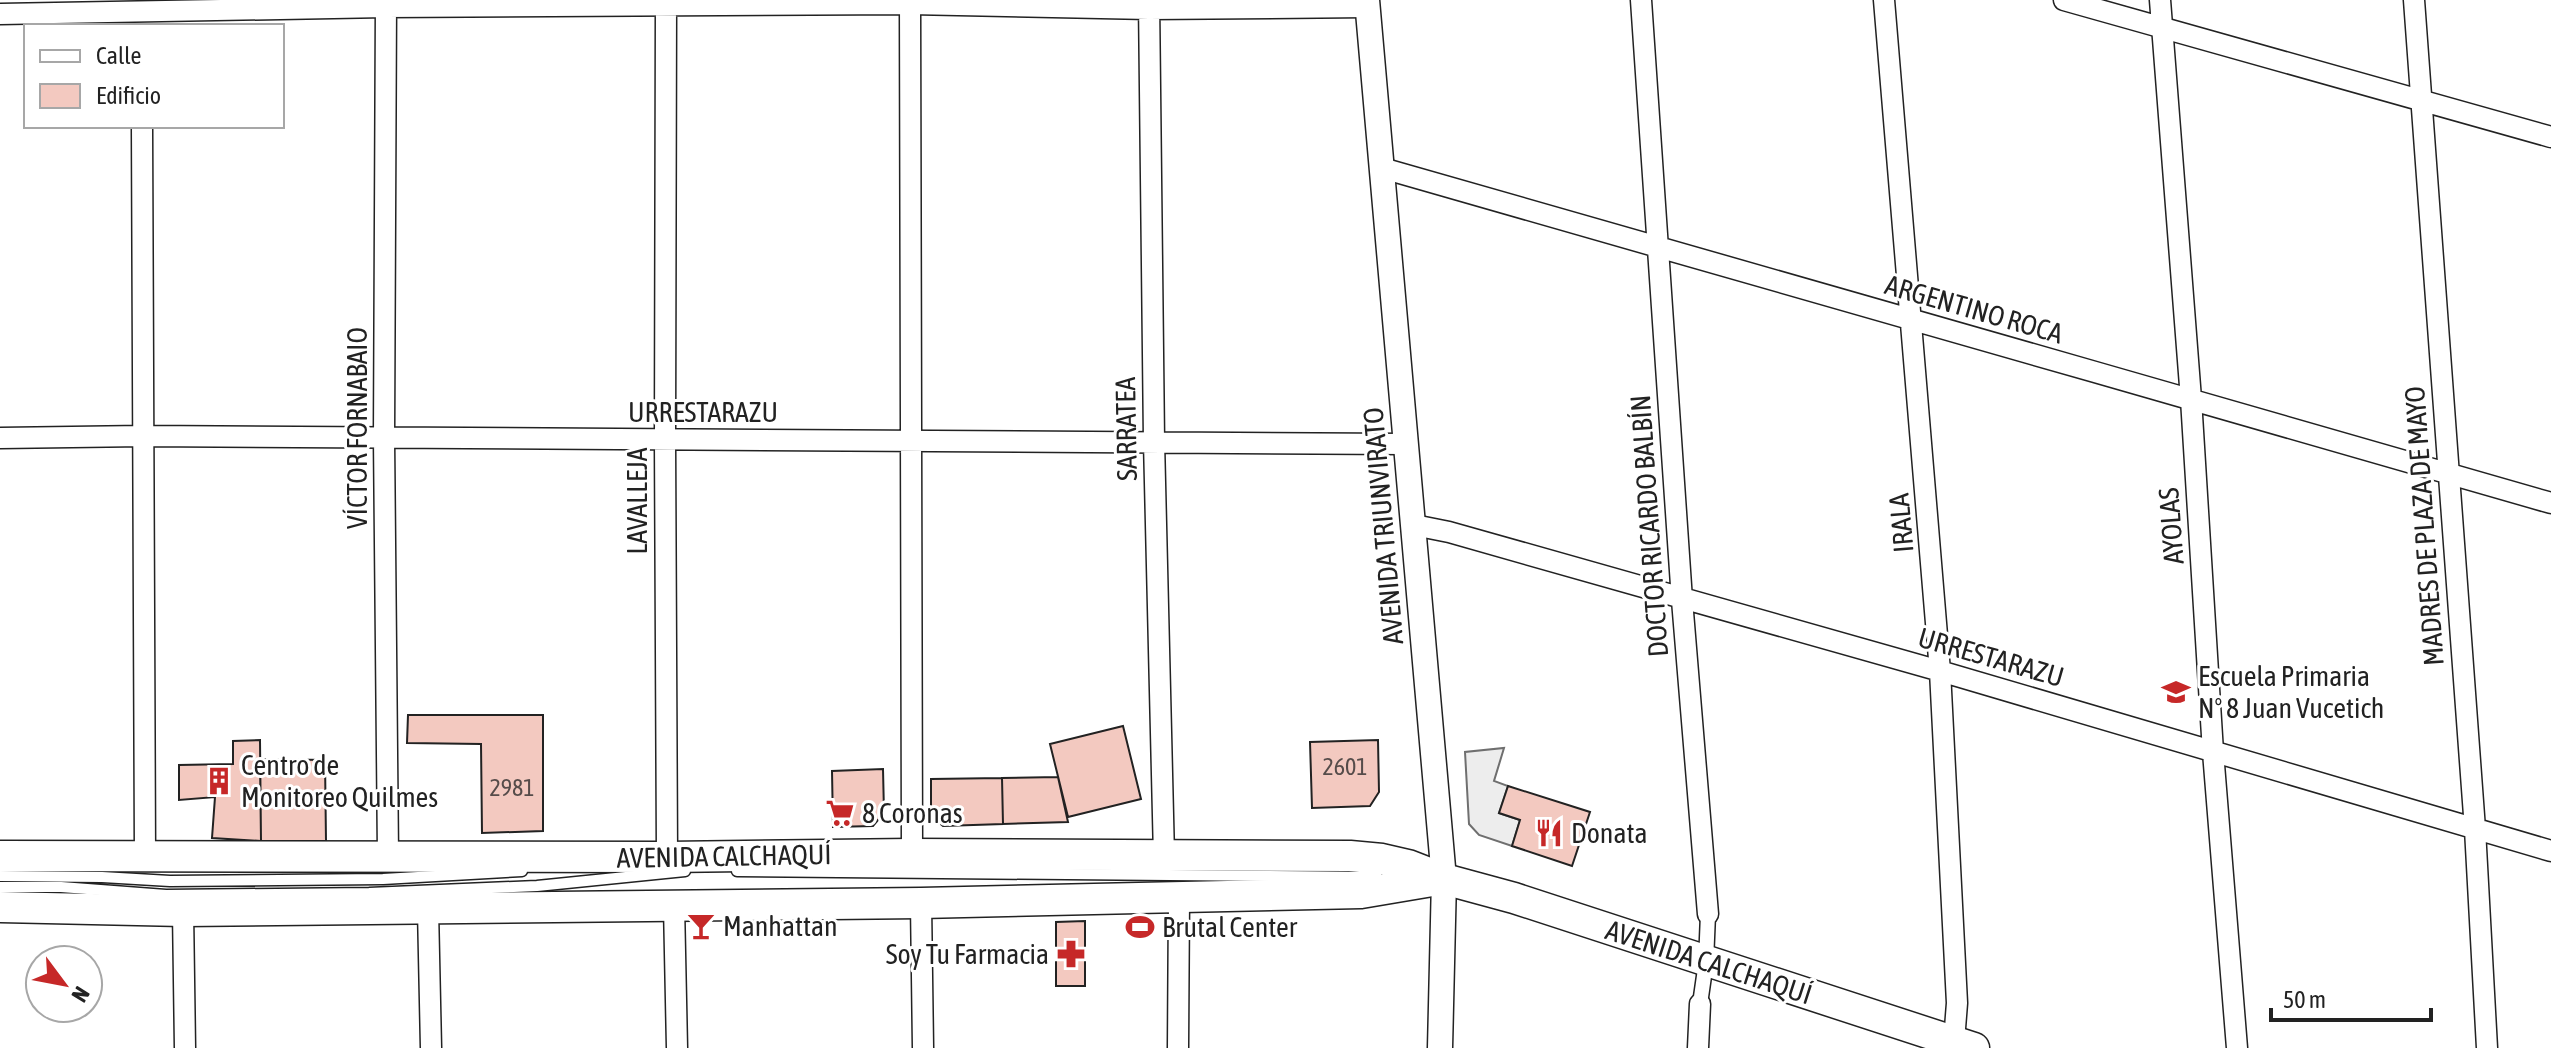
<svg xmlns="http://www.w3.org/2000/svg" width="2551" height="1048" viewBox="0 0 2551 1048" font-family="'Asap Condensed',sans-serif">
  <rect width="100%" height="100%" fill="#fff"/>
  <path fill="#ededed" stroke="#6f6f6f" stroke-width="2" d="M1504,748L1494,781L1508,786L1499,813L1520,820L1512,846L1479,835L1469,824L1465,752Z"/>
  <path fill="#f3c9c0" stroke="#222" stroke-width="2" d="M408,715H543V831L482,833L481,744L407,743Z
    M1123,726L1141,799L1068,817L1050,744Z
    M260,740L261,841L212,838L215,797L179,800V765L233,764V741Z
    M1378,740L1379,792L1370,806L1312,808L1310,742Z
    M260,759L325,760L326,841H261Z
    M883,769L884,813L873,826L833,827L832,771Z
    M1058,777L1068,822L1003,824L1002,778Z
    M1002,778L1003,824L943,826L931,816V779Z
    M1508,786L1590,812L1572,866L1512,846L1520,820L1499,813Z
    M1085,921V986H1056V922Z"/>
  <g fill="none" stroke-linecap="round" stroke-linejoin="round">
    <defs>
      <path id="service" d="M737,871L1377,877
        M0,876L102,877L170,881L383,879L522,871
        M0,887H61L166,895L369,893L537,886L685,871"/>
      <path id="pedestrian" d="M1700,1004L1706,962L1708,914"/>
      <path id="minor" d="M386,0L384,438L388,856
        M666,0L665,440L667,857
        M910,0L912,854
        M1149,0L1154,441L1164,857
        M1641,0L1682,600L1708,914
        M1884,0L1940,671L1957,1003L1954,1041
        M2064,0L2551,137
        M2160,0L2191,399L2213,752L2237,1048
        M2414,0L2475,829L2487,1048
        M0,14L386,7L910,4L1149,9L1368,7
        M142,126L145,856
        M1382,168C1772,276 2161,393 2551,503
        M0,438L143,436L1406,444
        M1414,525L1449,532L1940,671L2551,851
        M921,903L923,1048
        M674,905L677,1048
        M428,909L431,1048
        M183,911L185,1048
        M1178,1048L1179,897
        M1698,1048L1700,1004"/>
      <path id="tertiary" d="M1367,0L1444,879L1440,1048"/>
      <path id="primary" d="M0,856L667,857L912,854L1350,856L1382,859L1408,865L1444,879L1514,898L1974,1048
        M0,907L183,911L921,903L1361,893L1444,879"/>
    </defs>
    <use href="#service" stroke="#222" stroke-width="13"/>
    <use href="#pedestrian" stroke="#222" stroke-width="17"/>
    <use href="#minor" stroke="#222" stroke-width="23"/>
    <use href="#tertiary" stroke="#222" stroke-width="27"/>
    <use href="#primary" stroke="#222" stroke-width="33"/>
    <use href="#service" stroke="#fff" stroke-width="10"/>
    <use href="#pedestrian" stroke="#fff" stroke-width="14"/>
    <use href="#minor" stroke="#fff" stroke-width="20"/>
    <use href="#tertiary" stroke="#fff" stroke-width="24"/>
    <use href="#primary" stroke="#fff" stroke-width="30"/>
  </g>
  <defs>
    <symbol id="school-bare" viewBox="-9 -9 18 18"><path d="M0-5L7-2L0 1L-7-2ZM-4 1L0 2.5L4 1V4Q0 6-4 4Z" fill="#c62828" stroke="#fff" stroke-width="2.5" paint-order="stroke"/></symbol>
    <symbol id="building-bare" viewBox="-9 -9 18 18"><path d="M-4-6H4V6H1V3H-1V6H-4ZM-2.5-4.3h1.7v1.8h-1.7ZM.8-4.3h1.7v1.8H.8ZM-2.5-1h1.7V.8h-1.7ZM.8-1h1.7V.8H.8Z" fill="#c62828" stroke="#fff" stroke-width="2.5" paint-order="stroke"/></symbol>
    <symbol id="supermarket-bare" viewBox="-9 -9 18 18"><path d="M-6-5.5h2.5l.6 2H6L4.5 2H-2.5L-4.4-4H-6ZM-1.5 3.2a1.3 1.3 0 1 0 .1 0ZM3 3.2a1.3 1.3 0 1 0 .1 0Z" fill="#c62828" stroke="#fff" stroke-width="2.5" paint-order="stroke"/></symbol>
    <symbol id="restaurant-bare" viewBox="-9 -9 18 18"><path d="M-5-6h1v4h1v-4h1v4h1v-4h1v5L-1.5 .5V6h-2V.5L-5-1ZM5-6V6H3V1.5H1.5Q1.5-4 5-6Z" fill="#c62828" stroke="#fff" stroke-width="2.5" paint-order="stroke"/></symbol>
    <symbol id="bar-bare" viewBox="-9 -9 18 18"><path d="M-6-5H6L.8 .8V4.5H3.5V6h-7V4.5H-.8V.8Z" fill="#c62828" stroke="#fff" stroke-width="2.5" paint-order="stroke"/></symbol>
    <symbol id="stadium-bare" viewBox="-9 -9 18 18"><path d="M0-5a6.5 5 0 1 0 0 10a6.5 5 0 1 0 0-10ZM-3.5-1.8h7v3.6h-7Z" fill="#c62828" stroke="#fff" stroke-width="2.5" paint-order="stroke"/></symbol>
    <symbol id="pharmacy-bare" viewBox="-9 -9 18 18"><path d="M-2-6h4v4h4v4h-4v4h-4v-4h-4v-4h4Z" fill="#c62828" stroke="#fff" stroke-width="2.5" paint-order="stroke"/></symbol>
  </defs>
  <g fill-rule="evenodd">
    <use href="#school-bare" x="2156" y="672" width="40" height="40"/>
    <use href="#building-bare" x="199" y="761" width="40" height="40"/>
    <use href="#supermarket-bare" x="820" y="793" width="40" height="40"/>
    <use href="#restaurant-bare" x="1529" y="813" width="40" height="40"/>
    <use href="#bar-bare" x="681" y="906" width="40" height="40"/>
    <use href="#stadium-bare" x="1120" y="907" width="40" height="40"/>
    <use href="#pharmacy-bare" x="1051" y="934" width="40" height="40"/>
  </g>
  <g text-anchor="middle" stroke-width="6" stroke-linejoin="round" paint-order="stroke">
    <g font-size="24" fill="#564c4a">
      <text x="1345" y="775">2601</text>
      <text x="512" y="796">2981</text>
    </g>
    <g font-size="28" fill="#222" stroke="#fff">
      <text transform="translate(1974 309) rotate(16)" y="10">ARGENTINO ROCA</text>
      <text x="703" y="422">URRESTARAZU</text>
      <text transform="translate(357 428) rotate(-90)" y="10">VÍCTOR FORNABAIO</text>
      <text transform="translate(1126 429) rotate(-91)" y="10">SARRATEA</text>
      <text transform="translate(637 501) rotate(-90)" y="10">LAVALLEJA</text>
      <text transform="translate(1901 523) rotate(-95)" y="10">IRALA</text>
      <text transform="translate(1383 526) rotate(-95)" y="10">AVENIDA TRIUNVIRATO</text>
      <text transform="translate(1649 526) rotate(-94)" y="10">DOCTOR RICARDO BALBÍN</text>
      <text transform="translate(2171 526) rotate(-94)" y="10">AYOLAS</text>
      <text transform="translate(2424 526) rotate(-94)" y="10">MADRES DE PLAZA DE MAYO</text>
      <text transform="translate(1991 657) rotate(16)" y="10">URRESTARAZU</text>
      <text transform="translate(724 856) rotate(-1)" y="10">AVENIDA CALCHAQUÍ</text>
      <text transform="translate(1709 962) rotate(18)" y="10">AVENIDA CALCHAQUÍ</text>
    </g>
    <g font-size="28" fill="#222" stroke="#fff" text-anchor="start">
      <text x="2198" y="686">Escuela Primaria<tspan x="2198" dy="32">N° 8 Juan Vucetich</tspan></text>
      <text x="241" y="775">Centro de<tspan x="241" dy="32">Monitoreo Quilmes</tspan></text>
      <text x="862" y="823">8 Coronas</text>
      <text x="1571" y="843">Donata</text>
      <text x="723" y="936">Manhattan</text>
      <text x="1162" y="937">Brutal Center</text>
      <text x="1049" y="964" text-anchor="end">Soy Tu Farmacia</text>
    </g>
  </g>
  <rect x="24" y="24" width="260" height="104" fill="#ffffff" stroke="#a7a7a7" stroke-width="2"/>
  <rect x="40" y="50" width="40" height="12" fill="#ffffff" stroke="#a7a7a7" stroke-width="2"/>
  <text x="96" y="64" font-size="24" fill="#222222">Calle</text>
  <rect x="40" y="84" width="40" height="24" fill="#f3c9c0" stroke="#a7a7a7" stroke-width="2"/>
  <text x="96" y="104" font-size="24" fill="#222222">Edificio</text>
  <g transform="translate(64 984) rotate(122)"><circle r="38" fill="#ffffff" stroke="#a7a7a7" stroke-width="2"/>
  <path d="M0-6L14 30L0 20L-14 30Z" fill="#c62828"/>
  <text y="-12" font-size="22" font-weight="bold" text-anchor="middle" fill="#222222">N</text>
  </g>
  <path d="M2271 1008v12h160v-12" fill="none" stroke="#222222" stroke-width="4"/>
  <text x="2283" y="1008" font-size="24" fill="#222222" stroke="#ffffff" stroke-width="6" paint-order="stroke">50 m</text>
</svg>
